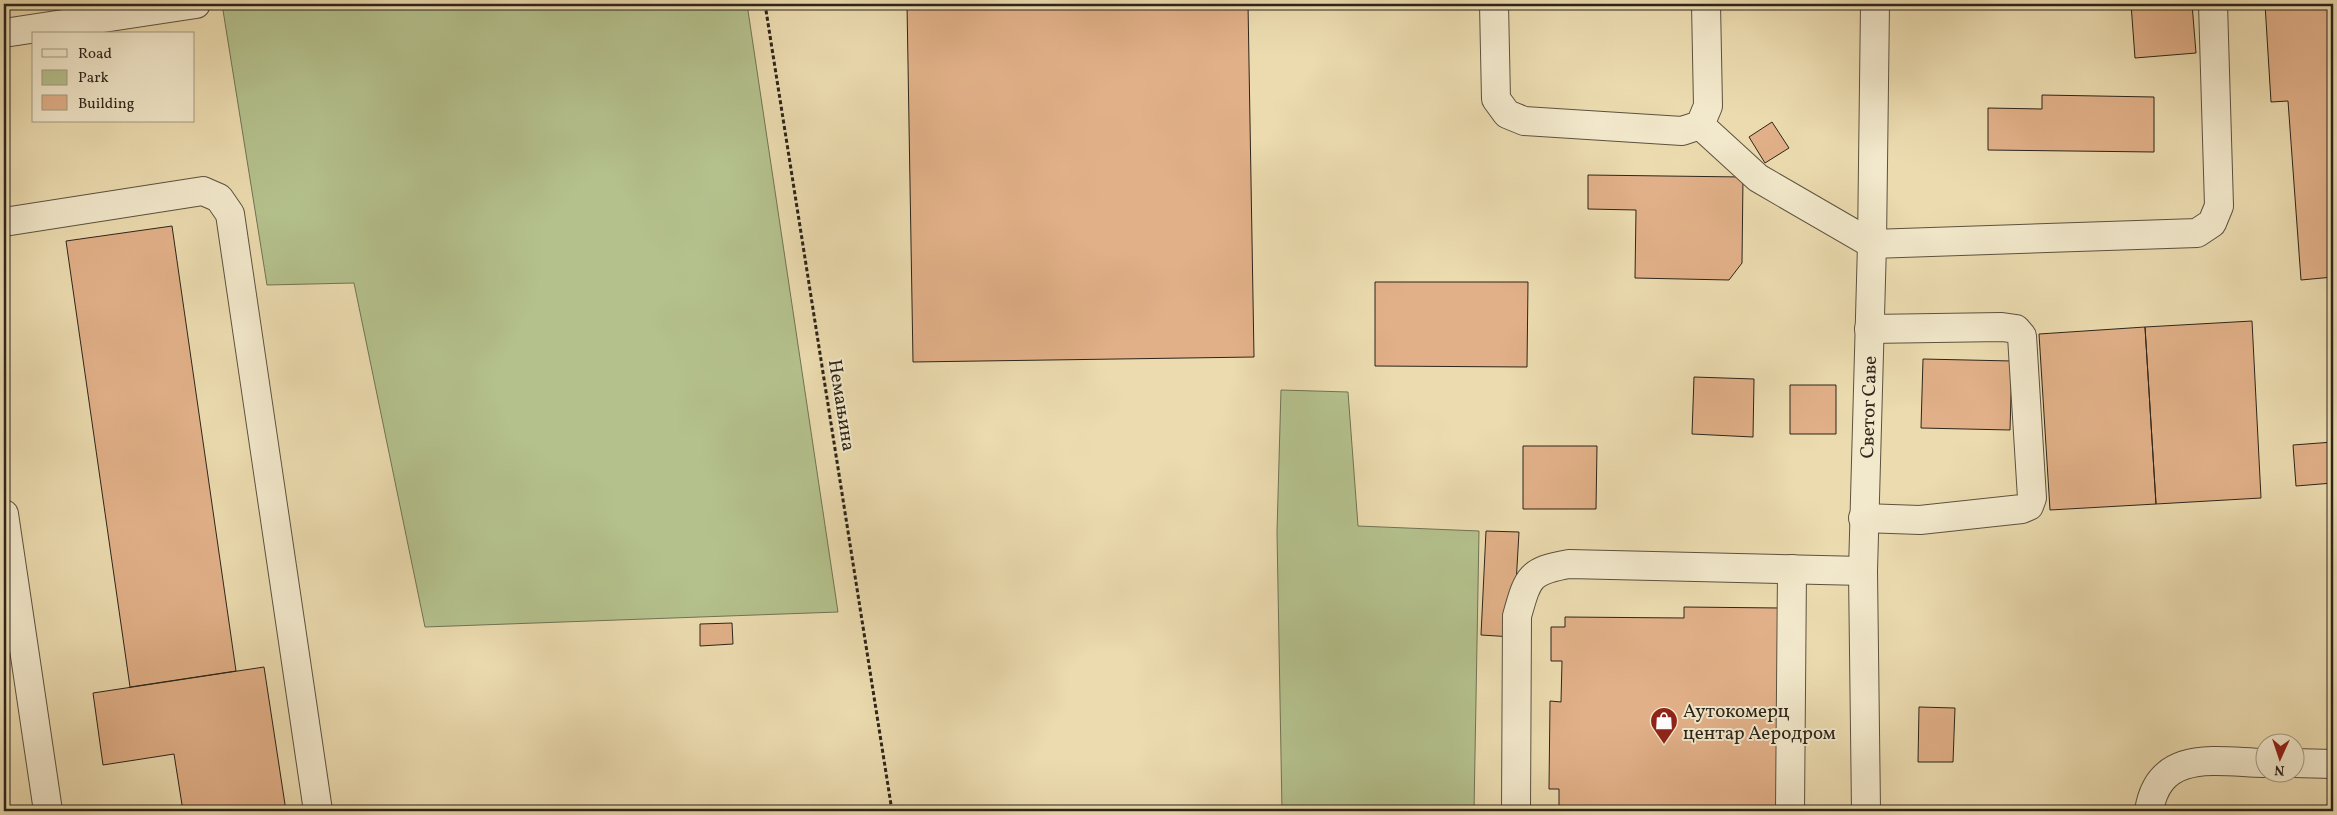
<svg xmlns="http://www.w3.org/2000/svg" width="2337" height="815" viewBox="0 0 2337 815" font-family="Vollkorn,serif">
  <rect width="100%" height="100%" fill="#ebdbaf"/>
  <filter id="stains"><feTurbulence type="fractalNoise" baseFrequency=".004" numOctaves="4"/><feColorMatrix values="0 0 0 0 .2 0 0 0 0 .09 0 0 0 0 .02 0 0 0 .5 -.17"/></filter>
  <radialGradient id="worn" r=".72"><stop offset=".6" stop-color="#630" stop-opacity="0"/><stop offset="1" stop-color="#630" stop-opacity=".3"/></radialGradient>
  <path fill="#b4c18d" stroke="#707354" d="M222,4H747L838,612L425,627L354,283L267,285Z
    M1281,390L1348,392L1358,526L1479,531L1474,811H1282L1277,532Z"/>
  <path fill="#e1b088" stroke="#2d251a" d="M907,4H1248L1254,357L913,362Z
    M2131,4H2192L2196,53L2135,58Z
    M2265,4H2333V277L2301,280L2288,101L2271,102Z
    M2042,95L2154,97V152L1988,150V108L2042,109Z
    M1772,122L1789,148L1765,163L1749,137Z
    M1588,175L1743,177L1742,263L1729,280L1635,278L1636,210L1588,209Z
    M172,226L236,671L130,687L66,241Z
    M1375,282H1528L1527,367L1375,366Z
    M2252,321L2261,498L2156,504L2145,327Z
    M2145,327L2156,504L2050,510L2039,334Z
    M1923,359L2012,361L2010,430L1921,428Z
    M1694,377L1754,379L1753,437L1692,434Z
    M1790,385H1836V434H1790Z
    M2333,442V483L2296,486L2293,445Z
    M1523,446H1597L1596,509H1523Z
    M1486,531L1519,532L1513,637L1481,635Z
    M1684,607L1780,608L1778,811H1559V789H1549L1550,701L1561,702L1562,661H1551V627H1565V617L1684,618Z
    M732,623L733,644L700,646V624Z
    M264,667L286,811H183L174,754L103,765L93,693Z
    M1919,707L1955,708L1953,762H1918Z"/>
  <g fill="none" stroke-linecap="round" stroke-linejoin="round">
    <defs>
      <g id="minor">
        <path d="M1494,4L1496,99L1507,114L1524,121L1682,131L1700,125L1708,106L1706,4"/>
        <path d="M4,33L196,4"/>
        <path d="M1700,125L1758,178L1872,244L2197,233L2212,223L2219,206L2213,4"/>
        <path d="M4,222L203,191L219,198L230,214L318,811"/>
        <path d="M4,514L48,811"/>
        <path d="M1863,518L1920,520L2022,509L2029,506L2032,498L2022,336L2016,329L2002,327L1869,329"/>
        <path d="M2294,763L2333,764"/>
        <path d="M1516,811L1517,616C1528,577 1529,571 1569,564L1863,571"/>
        <path d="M1790,811L1792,569"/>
        <path id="s1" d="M1866,811L1863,571L1872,244L1875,4"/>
        <path d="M2149,811C2159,748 2217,762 2264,763"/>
      </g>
    </defs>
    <use href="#minor" stroke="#5c523f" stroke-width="30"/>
    <path stroke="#2d251a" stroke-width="3" stroke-dasharray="4 2.5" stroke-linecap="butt" d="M765,4L892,811"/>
    <use href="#minor" stroke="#f2e8cb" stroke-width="28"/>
  </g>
  <defs>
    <symbol id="shop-pin" viewBox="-11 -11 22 30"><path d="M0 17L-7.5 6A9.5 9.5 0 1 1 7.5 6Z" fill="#8f2418" stroke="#f2e8cb"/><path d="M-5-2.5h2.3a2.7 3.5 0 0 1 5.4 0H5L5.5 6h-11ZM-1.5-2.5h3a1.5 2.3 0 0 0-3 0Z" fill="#fff"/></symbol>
  </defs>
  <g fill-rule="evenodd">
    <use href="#shop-pin" x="1648" y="705" width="32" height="43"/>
  </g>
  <g text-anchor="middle" stroke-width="4" stroke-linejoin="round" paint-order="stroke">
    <g font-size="19" fill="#2d251a" stroke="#f2e8cb">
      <text transform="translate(843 405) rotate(81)" y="7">Немањина</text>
      <text dy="7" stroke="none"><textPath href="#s1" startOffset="404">Светог Саве</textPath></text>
    </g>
    <g font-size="19" fill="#2d251a" stroke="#f2e8cb" text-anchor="start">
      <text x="1683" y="717">Аутокомерц<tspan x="1683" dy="22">центар Аеродром</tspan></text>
    </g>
  </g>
  <rect width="2337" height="815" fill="none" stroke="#ebdbaf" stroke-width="20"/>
  <rect x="5" y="5" width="2327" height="805" fill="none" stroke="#2d251a" stroke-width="2.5"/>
  <rect x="10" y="10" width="2317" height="795" fill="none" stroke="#2d251a"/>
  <rect x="32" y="32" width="162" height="90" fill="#f2e8cb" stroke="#a39a84"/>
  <rect x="42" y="49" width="25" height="8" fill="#f2e8cb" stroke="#a39a84"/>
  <text x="78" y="58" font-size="15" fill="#2d251a">Road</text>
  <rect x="42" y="70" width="25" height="15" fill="#b4c18d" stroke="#a39a84"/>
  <text x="78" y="82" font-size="15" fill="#2d251a">Park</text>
  <rect x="42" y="95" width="25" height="15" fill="#e1b088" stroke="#a39a84"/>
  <text x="78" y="108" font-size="15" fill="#2d251a">Building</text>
  <g transform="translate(2280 758) rotate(183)"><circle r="24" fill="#f2e8cb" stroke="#a39a84"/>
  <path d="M0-4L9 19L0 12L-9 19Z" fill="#8f2418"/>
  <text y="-8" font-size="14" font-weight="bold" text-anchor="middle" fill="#2d251a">N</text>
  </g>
  <rect width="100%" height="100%" filter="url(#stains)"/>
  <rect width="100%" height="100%" fill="url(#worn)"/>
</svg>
